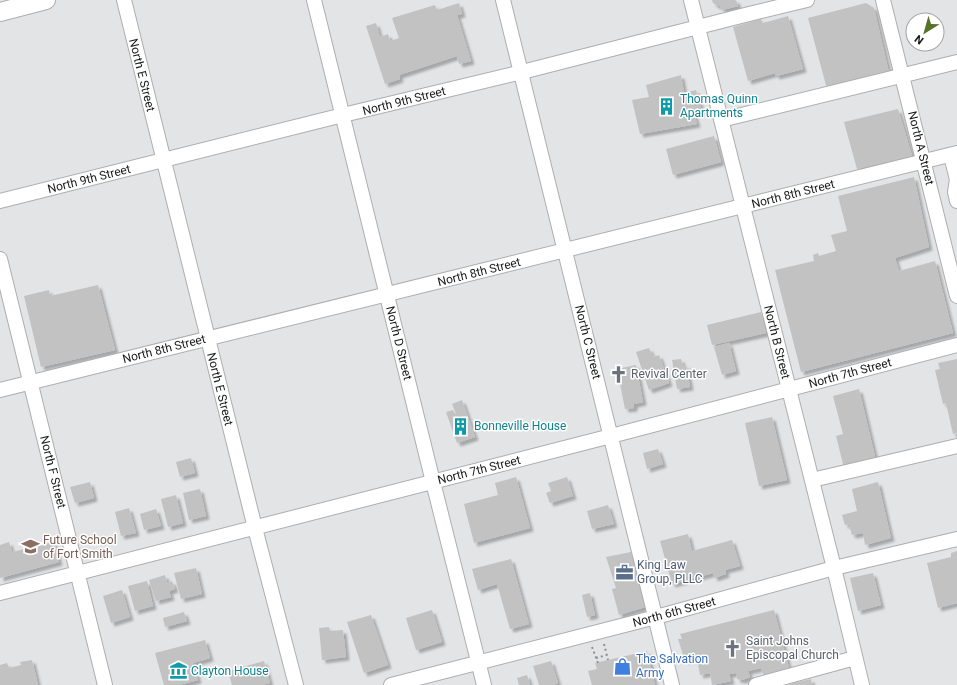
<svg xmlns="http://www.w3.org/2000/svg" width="957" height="685" viewBox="0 0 957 685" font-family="Roboto,sans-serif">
  <defs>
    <filter id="shadow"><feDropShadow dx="3.5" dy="3.5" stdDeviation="1" flood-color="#0004"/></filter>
  </defs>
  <rect width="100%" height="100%" fill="#e3e4e6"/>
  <path fill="#c3c2c2" filter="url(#shadow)" d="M712,0H736L738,6L722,10L720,6H718L713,3Z
    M459,3L462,14L457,15L471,61L459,64L457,56L399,75L400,79L385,84L366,26L376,23L380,37L388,34L390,41L399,38L392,18L435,5L437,10Z
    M866,3L874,8L889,73L827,89L808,18Z
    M788,16L803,69L776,76L775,73L748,81L733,27L761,19L763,23Z
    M681,75L684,93L696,90L702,112L694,114L697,124L640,134L632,100L649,97L646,85Z
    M898,109L912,156L857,169L844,122Z
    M714,136L721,162L673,175L666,149Z
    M914,177L929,247L895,258L899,271L935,261L953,333L801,372L775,270L814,261L813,255L818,253L819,256L836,251L831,235L847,231L838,196Z
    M98,285L115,350L41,367L24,296L49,290L50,296Z
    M761,312L766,333L712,345L707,325Z
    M729,343L736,371L722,375L714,347Z
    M649,348L653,357L659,355L669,383L649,390L636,352Z
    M681,359L683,366L686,365L690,387L677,389L672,360Z
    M957,359V433L953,434L946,403L943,404L935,370L940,369L938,363Z
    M636,365L643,402L634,404V408L625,409L617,369Z
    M859,389L876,461L844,468L836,436L843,434L833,396Z
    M462,400L475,437L457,443L446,412L453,410L455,414H456L452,404Z
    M772,417L787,480L759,486L745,423Z
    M658,449L663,464L647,469L643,453Z
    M191,458L195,473L180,477L176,462Z
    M516,477L530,528L474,543L464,504L498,495L495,483Z
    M567,477L573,496L550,503L546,493L551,491L548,483Z
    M90,482L94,498L75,503L70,487Z
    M878,482L891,538L865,545L863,533L852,535L849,524L845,525L842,515L857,511L852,489Z
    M200,489L206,516L189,520L183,493Z
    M176,495L183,523L168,527L161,499Z
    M608,505L614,524L592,529L587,511Z
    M129,508L136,533L121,536L115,512Z
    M156,509L161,526L144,530L140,514Z
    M688,534L692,551L732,540L740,566L725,570L726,574L714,578L713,573L672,584L660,541Z
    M9,542L12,552L54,542L59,562L0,578V545Z
    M957,551V603L938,608L927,563L951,557V553Z
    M631,552L645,607L619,615L612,589L616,588L606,557Z
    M511,559L529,624L510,629L497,584L478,590L472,569Z
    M196,568L202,594L181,599L174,573Z
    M873,573L881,605L858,611L850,578Z
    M165,575L167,583L172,581L175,589L169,591L171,597L156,601L149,580Z
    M147,581L153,606L135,611L128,586Z
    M122,590L130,617L111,623L103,596Z
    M590,593L595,615L587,617L582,595Z
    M432,610L442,642L416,650L406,618Z
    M774,610L790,672L764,677L761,668L748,671L750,677L742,680L737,679L736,673L729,674L731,681L712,685L710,673L700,675L697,658L685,661L678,639H682L680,634Z
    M184,612L187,621L165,627L163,618Z
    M371,615L388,665L364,673L347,622Z
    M329,627L330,631L343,630L346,657L322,660L319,628Z
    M205,640L210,658L193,663L198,680L179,685H164L155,653Z
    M647,651L655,685H592L588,671L597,669L595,663Z
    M32,660L38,685H0V665L7,663L9,668L21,665L20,662Z
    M264,661L270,683L261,685H232L228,671Z
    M551,661L558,683L553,685H539L533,666Z
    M527,675L530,685H519L517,678Z
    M811,679L812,685H789V684Z"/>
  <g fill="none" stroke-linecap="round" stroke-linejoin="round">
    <defs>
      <path id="minor" d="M124,0L255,528L296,685
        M314,0L433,482L484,685
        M503,0L672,685
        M691,0L834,568L862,685
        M883,0L957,296
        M721,120L957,62
        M951,155L957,180
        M957,179L955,192L957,201
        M0,201L343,115L522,72L749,14L807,0
        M0,259L105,685
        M0,390L957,153
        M812,480L957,446
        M0,593L611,436L957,345
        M391,685L656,617L834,568L957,539
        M756,685L855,658"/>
      <path id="major" d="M0,12L46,0"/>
    </defs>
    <use href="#minor" stroke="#adaeaf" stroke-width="16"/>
    <use href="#major" stroke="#adaeaf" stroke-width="20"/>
    <path stroke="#909192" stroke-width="2" stroke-dasharray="2 3" stroke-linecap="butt" d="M604,644L608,660
      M592,647L598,663
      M596,658L607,655"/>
    <use href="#minor" stroke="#fff" stroke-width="14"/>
    <use href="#major" stroke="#fff" stroke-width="18"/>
  </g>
  <defs>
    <symbol id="building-bare" viewBox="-9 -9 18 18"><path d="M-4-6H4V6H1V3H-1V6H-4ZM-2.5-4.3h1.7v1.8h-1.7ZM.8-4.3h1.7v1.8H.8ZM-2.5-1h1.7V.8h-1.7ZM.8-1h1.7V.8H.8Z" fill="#0f9aa8" stroke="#fff" stroke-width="2.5" paint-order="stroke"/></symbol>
    <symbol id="church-bare" viewBox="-9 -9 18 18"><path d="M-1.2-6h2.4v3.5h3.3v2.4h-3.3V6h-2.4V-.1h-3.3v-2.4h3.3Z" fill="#6b7280" stroke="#fff" stroke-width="2.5" paint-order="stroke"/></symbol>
    <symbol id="school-bare" viewBox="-9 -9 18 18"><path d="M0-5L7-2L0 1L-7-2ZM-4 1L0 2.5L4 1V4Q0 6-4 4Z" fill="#8d6e63" stroke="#fff" stroke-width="2.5" paint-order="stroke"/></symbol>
    <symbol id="office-bare" viewBox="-9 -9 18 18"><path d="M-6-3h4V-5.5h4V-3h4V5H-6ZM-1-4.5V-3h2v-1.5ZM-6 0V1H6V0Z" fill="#5c6f8a" stroke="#fff" stroke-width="2.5" paint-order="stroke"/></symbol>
    <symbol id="shop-bare" viewBox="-9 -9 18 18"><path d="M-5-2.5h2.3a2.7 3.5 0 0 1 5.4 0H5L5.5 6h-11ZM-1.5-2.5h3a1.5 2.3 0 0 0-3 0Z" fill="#3f7fe0" stroke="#fff" stroke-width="2.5" paint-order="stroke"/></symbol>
    <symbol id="museum-bare" viewBox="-9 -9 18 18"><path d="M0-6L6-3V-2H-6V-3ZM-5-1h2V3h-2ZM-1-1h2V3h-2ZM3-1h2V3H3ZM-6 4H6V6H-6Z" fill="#0f9aa8" stroke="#fff" stroke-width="2.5" paint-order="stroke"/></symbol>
  </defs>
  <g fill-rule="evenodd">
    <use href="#building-bare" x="654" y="94" width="25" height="25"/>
    <use href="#church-bare" x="606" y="362" width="25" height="25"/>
    <use href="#building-bare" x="448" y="414" width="25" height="25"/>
    <use href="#school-bare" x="18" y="534" width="25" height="25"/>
    <use href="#office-bare" x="612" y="560" width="25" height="25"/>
    <use href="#church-bare" x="720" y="636" width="25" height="25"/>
    <use href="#shop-bare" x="610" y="654" width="25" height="25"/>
    <use href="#museum-bare" x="166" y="658" width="25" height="25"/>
  </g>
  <g text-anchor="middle" stroke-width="3" stroke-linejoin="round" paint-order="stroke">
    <g font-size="12" fill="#171818" stroke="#fff">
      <text transform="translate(142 75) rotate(76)" y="4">North E Street</text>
      <text transform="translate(404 101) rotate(-14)" y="4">North 9th Street</text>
      <text transform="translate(921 148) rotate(76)" y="4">North A Street</text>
      <text transform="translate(89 179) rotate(-14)" y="4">North 9th Street</text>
      <text transform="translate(793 194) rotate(-14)" y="4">North 8th Street</text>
      <text transform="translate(479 272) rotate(-14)" y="4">North 8th Street</text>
      <text transform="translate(588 342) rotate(76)" y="4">North C Street</text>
      <text transform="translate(777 342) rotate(76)" y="4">North B Street</text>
      <text transform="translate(399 343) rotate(76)" y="4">North D Street</text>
      <text transform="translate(164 349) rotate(-14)" y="4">North 8th Street</text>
      <text transform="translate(850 373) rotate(-15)" y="4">North 7th Street</text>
      <text transform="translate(220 389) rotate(76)" y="4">North E Street</text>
      <text transform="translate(479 470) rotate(-14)" y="4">North 7th Street</text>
      <text transform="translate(53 472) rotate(76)" y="4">North F Street</text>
      <text transform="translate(674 612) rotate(-15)" y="4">North 6th Street</text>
    </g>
    <g font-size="12" fill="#0d838f" stroke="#fff" text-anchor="start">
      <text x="680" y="103">Thomas Quinn<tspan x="680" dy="14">Apartments</tspan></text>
      <text x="474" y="430">Bonneville House</text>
      <text x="191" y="675">Clayton House</text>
    </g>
    <g font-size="12" fill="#5b616d" stroke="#fff" text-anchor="start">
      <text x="631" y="378">Revival Center</text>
      <text x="746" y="645">Saint Johns<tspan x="746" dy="14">Episcopal Church</tspan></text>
    </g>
    <g font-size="12" fill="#785e54" stroke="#fff" text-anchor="start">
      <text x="43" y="544">Future School<tspan x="43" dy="14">of Fort Smith</tspan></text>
    </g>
    <g font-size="12" fill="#4e5e75" stroke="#fff" text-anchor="start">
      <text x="637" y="569">King Law<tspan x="637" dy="14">Group, PLLC</tspan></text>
    </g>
    <g font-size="12" fill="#366cbe" stroke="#fff" text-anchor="start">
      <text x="636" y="663">The Salvation<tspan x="636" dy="14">Army</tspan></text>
    </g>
  </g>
  <g transform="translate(925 32) rotate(217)"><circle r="19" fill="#ffffff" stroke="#a2a3a3"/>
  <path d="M0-3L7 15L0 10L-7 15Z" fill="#567327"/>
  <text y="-6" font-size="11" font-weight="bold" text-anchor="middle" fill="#171818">N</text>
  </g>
</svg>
